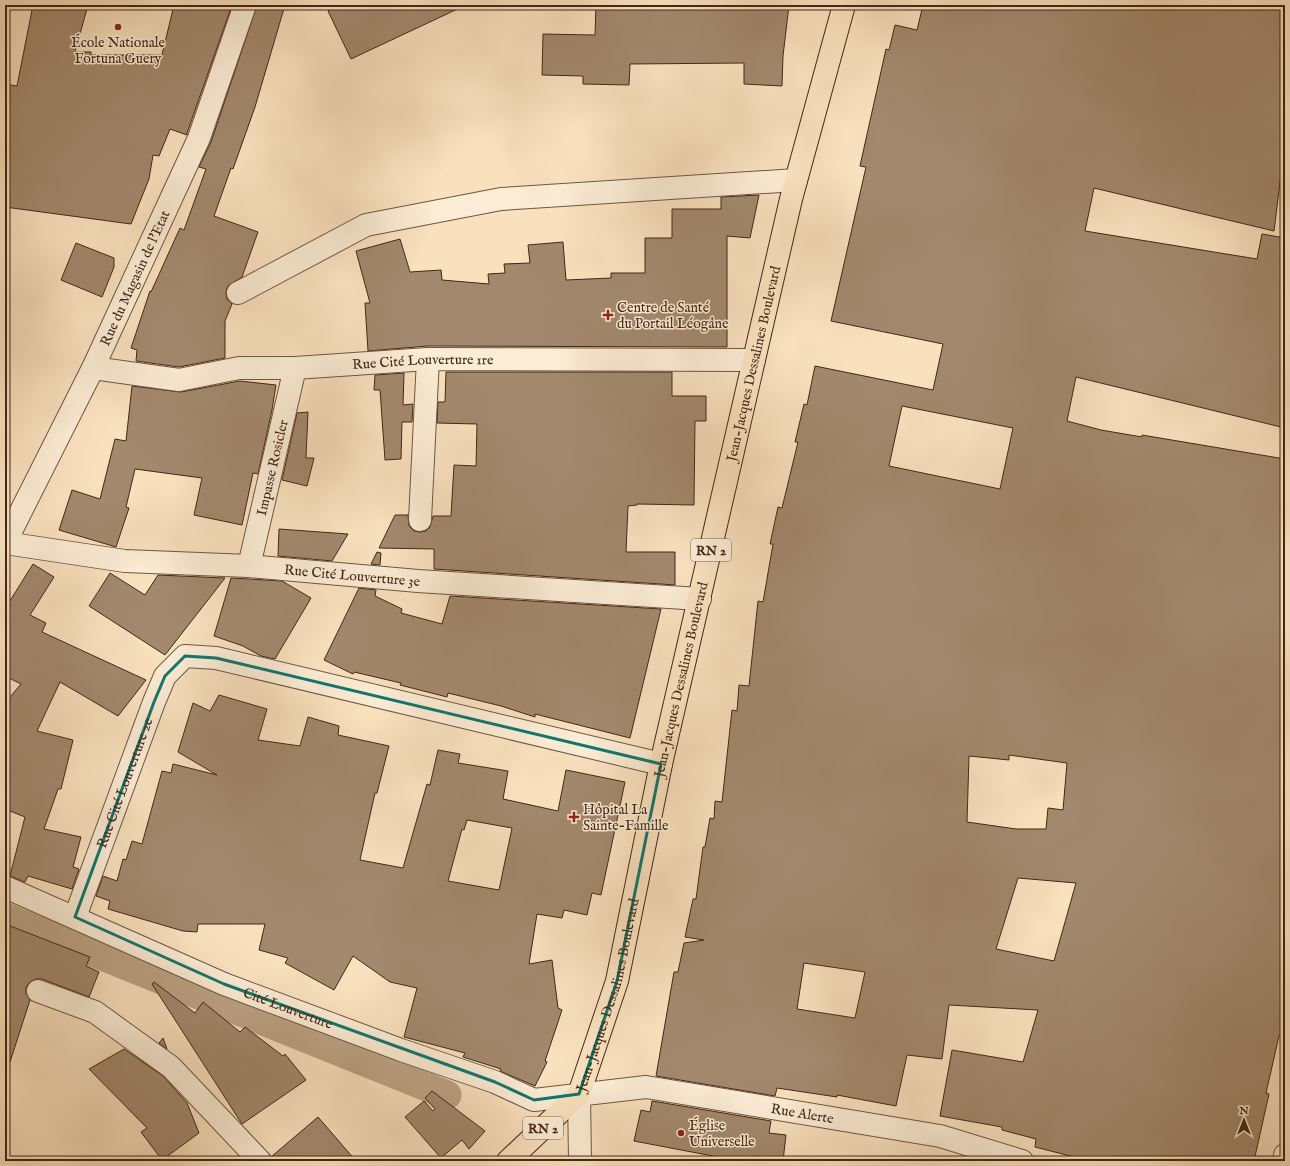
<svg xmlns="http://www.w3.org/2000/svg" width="1290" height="1166" viewBox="0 0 1290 1166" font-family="'IM FELL English',serif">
  <rect width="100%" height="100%" fill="#f9e1be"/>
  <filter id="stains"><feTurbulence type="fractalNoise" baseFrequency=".005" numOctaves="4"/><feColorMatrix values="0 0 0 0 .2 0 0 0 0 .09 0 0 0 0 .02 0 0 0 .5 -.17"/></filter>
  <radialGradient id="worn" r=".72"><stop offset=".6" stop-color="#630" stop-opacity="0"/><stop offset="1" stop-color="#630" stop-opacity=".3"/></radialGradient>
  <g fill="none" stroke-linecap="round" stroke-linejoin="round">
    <path stroke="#bba285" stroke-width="29" d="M5,917L447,1095"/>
  </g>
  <path fill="#a2886d" stroke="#432716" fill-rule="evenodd" d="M33,5H88L75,52H91V55H162L174,5H232L187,133V135L170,129L159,156L153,155L149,179L131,224L5,207V84L17,86Z
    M257,5H285L255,107L233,169L231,168L214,216L258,232L242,277L228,286L226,292L227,299L232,304L225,321V358L179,367L136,361L137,350L131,348L150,291L151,292L180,228L184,230L206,169L199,167L211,142Z
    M341,5H466L351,59L328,11Z
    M596,5H789L783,56L782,86L744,84V63L630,64L629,85L583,84V76L542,75L543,34L595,35Z
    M923,5H1285V167L1282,166L1274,231L1094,188L1085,231L1257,259L1262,234L1285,238V428L1076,377L1067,421L1101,430L1142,437V435L1285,459V1022L1282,1036H1279L1266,1093L1269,1094L1254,1161H1090L1035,1147L1036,1139L1002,1130V1127L940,1116L952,1050L1023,1062L1038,1010L949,1005L942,1059L907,1055L896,1106L837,1095V1097L777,1088L775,1096L656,1076L674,972H678L684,943L704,940L685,937L693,899H696L703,847H705L710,818L714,819L715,801L722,802L732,710L737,711L739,685L749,686L758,601L763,602L773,544H770L778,507L782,508L798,442H795L804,404L807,405L815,366L933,390L943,344L831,321L866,167L860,166L886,49L889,50L895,25L917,30ZM902,406L1013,428L1000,489L889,466ZM1009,755L1067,763L1063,810L1048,808L1046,829H1016L967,822L969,756L1009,760ZM1018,878L1076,883L1054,961L996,949ZM804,963L865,972L855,1018L797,1009Z
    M759,195L750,238L727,236V347L428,346L368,351L365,303H370L356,251L400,239L410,272L441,270L442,280L489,284L488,274L505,273L504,264L530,263L528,245L563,242L566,280L611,278V273H645V238H672V209H721V197Z
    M76,243L114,258V267L102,297L61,280Z
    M446,372H672V396H706V421H695L694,505L637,504V505L628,506L626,552H675V585L434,569V549L379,548L395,515H408L409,526L414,531L420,532L426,531L430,527L433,516H451L454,465L476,466L477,424L437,423L438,402H445Z
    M404,373L403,405L413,404L412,422H402L401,459L385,460L380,390H374L375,375Z
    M240,381L276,385L272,410L258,474L253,473L242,525L194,515L202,478L135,469L126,507L129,508L116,547L59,530L72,490L100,499L115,439L126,441L132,386L181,392Z
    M308,412L306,458H314L307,486L282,480L297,413Z
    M279,529L348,534L332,561L278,556Z
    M377,552L381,553L380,565L371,564Z
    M33,564L54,577L30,615L46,623L42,632L146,680L118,716L60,682L37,731L73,740L61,789H58L44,829L81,837L73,867L79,869L72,889L28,876L25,882L10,876L25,817L5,809V703L21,684L5,676V602L8,604Z
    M110,573L145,595L158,575L225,578L165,655L89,606Z
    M231,578L282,581L311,598L275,659L261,656L243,646L214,636Z
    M359,588L376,590L375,596L402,609L401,613L442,624L450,596L661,609L630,738L535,714V717L501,706L448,693L447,697L400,685L401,683L354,672L353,674L324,660Z
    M219,695L267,709L258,740L300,746L308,717L339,726L338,735L389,746L377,793H375L360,860L403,868L427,784L430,785L438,750L460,754L458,763L508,771L503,799L558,811L566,770L625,782L601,895L592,893L587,915L564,910L562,918L537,914L529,964L552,960L558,1008L562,1010L545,1061L547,1062L535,1086L500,1071L501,1069L463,1057L465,1053L404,1037L417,988L390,982L353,956L334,990L285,963L288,958L259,950L265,924H198L197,932L183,931L108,909L110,901L96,896L103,876L117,881L123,859L126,860L132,841L142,844L162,771L171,773L173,764L217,775L178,752L193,703L210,711ZM467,820L512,828L499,890L448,881L462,829L464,830Z
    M5,924L90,957L86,966L99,972L89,997L42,979H36L30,982L26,987V993L30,1000L10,1062L5,1061Z
    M154,982L195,1013L203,1002L240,1032L245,1027L283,1056L285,1054L306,1080L242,1124L152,984Z
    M163,1038L167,1049L159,1043Z
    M124,1049L163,1076L187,1103L199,1133L162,1160L141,1132L147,1128L89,1069Z
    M432,1091L485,1131L469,1149L462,1140L441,1158L405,1117L424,1101L433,1111L435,1109L425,1098Z
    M652,1101L771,1121L769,1133L786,1135L783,1161H739L634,1141L641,1110L650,1112Z
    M318,1117L356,1161H272L271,1157Z"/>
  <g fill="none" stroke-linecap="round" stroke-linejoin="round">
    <defs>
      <g id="minor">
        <path d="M238,293L366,225L501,199L796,180"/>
        <path id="s1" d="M93,368L179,380L239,368H295L428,359L754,360"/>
        <path d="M420,520L428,359"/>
        <path id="s2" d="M5,543L125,561L249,566L418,581L700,599"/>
        <path id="s3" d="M5,543L93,368L199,138L245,5"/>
        <path id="s4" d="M249,566L295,368"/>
        <path id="s5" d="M5,887L224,984L401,1050L495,1082L534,1100L646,1087L940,1136L1022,1161"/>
        <path id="s6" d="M75,917L154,702L165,676L185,656L216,658L661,764"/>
        <path d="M38,991L95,1012L171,1067L260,1161"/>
        <path d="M579,1094L580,1161"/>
        <path d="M1284,1161L1285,1155"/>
      </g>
      <g id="major">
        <path id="s7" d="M508,1161L579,1094L617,981L661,764L791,199L844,5"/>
      </g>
    </defs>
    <use href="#minor" stroke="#705640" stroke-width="24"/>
    <use href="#major" stroke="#432716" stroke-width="24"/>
    <use href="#minor" stroke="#fbecd5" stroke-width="22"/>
    <use href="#major" stroke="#f9e1be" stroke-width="22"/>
  </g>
  <path fill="none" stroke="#0f766e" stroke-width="3" stroke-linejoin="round" d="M185,656L216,658L661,764L617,981L579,1094L534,1100L495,1082L224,984L75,917L154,702L165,676Z"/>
  <g fill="#8f2418" stroke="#fbecd5" stroke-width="1.5">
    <circle cx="118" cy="27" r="4"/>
    <path d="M606 309h4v4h4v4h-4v4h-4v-4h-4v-4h4z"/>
    <path d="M572 811h4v4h4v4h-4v4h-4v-4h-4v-4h4z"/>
    <circle cx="681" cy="1133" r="4"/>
  </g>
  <g text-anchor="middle" stroke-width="3" stroke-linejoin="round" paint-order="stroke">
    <g fill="#fbecd5" stroke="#7a624f" stroke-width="1">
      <rect x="691" y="539" width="40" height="22" rx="3"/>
      <rect x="523" y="1117" width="40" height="22" rx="3"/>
    </g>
    <g font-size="13" font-weight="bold" fill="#432716">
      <text x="711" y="555">RN 2</text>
      <text x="543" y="1133">RN 2</text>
    </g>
    <g font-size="14" fill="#432716" stroke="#fbecd5" text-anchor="start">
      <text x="118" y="47" text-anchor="middle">École Nationale<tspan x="118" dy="16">Fortuna Guery</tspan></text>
      <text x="617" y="312">Centre de Santé<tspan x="617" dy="16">du Portail Léogâne</tspan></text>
      <text x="583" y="814">Hôpital La<tspan x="583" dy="16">Sainte-Famille</tspan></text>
      <text x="689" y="1130">Église<tspan x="689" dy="16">Universelle</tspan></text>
    </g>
    <g font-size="14" fill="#432716" stroke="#fbecd5">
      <text dy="5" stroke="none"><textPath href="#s3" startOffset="295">Rue du Magasin de l'Etat</textPath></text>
      <text dy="5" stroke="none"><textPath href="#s1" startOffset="332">Rue Cité Louverture 1re</textPath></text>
      <text dy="5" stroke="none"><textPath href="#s7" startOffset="849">Jean-Jacques Dessalines Boulevard</textPath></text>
      <text dy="5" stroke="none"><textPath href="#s4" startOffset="101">Impasse Rosicler</textPath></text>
      <text dy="5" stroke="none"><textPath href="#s2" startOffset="349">Rue Cité Louverture 3e</textPath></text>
      <text dy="5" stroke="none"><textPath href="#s7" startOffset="525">Jean-Jacques Dessalines Boulevard</textPath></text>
      <text dy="5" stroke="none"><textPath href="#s6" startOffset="143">Rue Cité Louverture 2e</textPath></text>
      <text dy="5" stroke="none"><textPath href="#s7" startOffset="201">Jean-Jacques Dessalines Boulevard</textPath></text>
      <text dy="5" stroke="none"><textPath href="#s5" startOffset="308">Cité Louverture</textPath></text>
      <text dy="5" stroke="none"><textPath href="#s5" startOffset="842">Rue Alerte</textPath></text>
    </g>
  </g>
  <rect width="1290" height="1166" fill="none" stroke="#f9e1be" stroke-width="20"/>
  <rect x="6" y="6" width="1278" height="1154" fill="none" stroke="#432716" stroke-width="2"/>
  <rect x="10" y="10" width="1270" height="1146" fill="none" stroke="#432716"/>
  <g transform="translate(1244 1120)" stroke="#fbecd5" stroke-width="3" paint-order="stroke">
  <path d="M0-3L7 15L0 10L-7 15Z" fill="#432716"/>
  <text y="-6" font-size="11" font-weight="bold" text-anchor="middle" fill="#432716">N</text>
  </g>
  <rect width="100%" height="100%" filter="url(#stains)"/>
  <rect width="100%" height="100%" fill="url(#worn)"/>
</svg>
